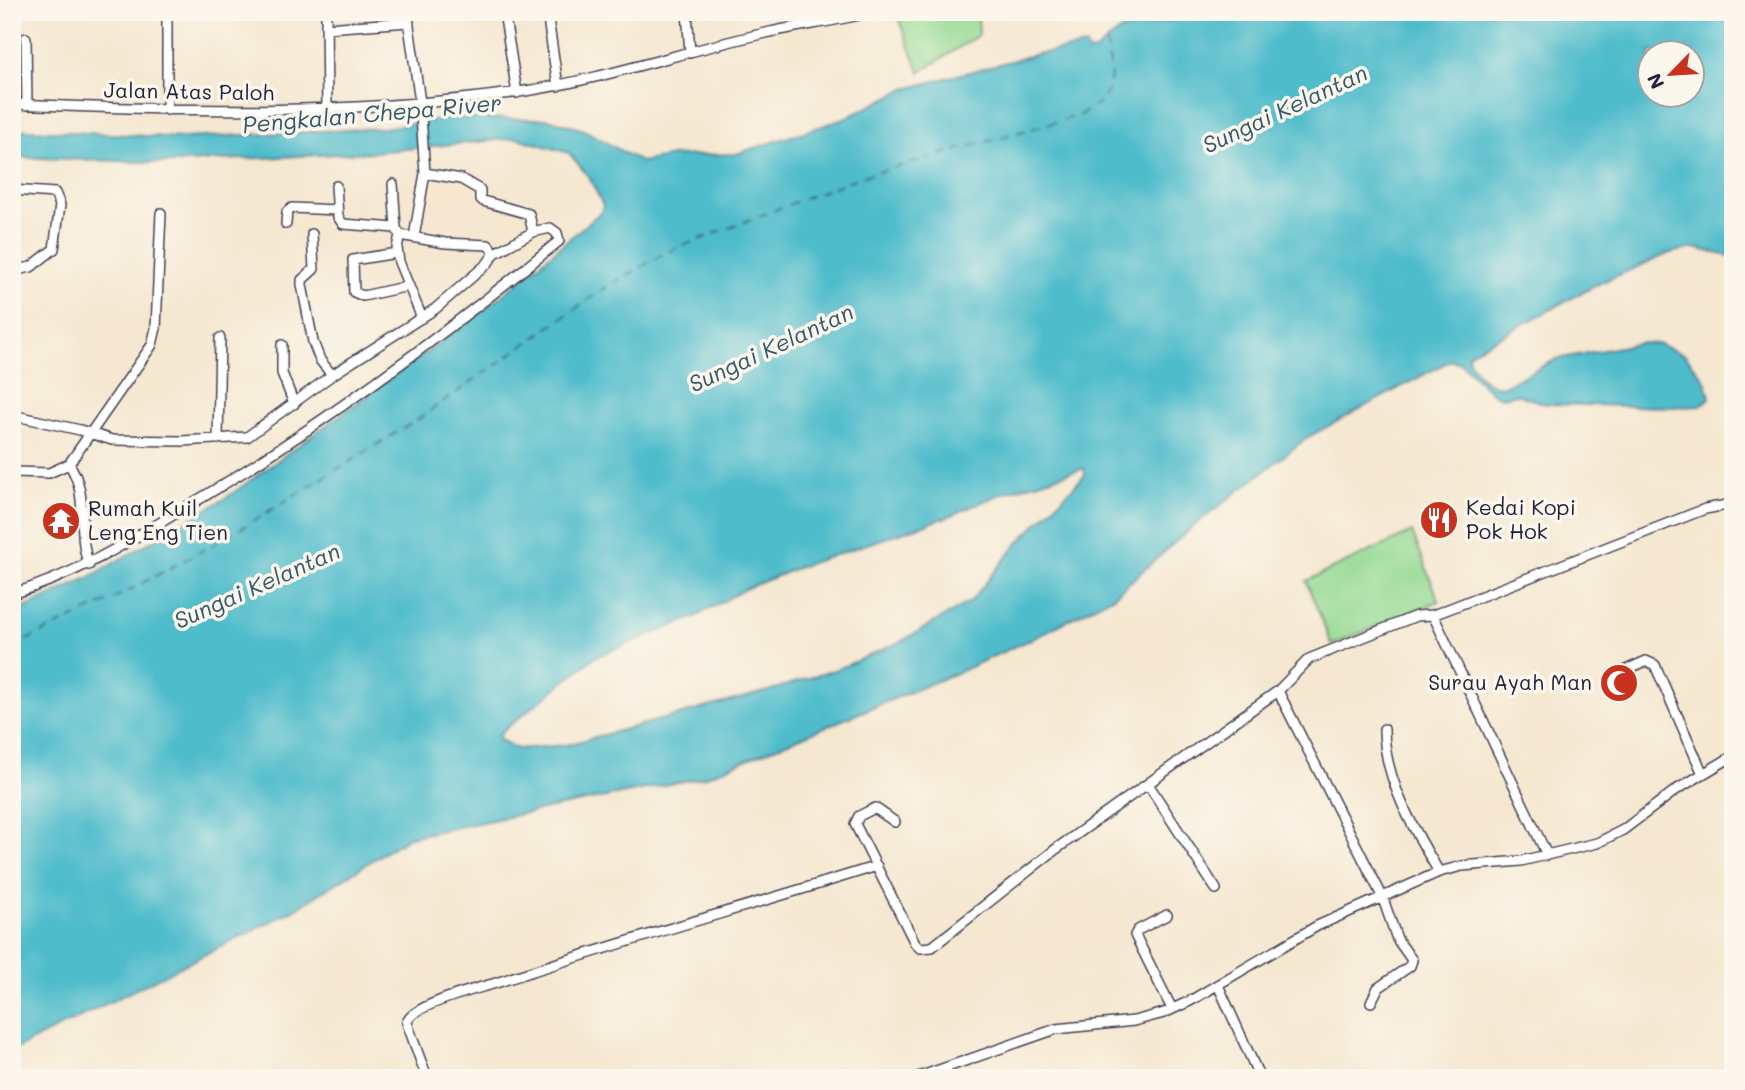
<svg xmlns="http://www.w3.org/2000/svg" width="1745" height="1090" viewBox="0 0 1745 1090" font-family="Mali,sans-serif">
  <rect width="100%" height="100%" fill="#fbf7ec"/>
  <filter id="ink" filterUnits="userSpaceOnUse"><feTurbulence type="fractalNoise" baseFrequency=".0143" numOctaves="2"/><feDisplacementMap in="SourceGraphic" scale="14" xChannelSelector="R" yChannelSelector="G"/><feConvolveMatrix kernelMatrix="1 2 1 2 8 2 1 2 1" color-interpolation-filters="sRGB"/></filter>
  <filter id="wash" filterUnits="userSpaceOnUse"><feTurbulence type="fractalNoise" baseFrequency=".00686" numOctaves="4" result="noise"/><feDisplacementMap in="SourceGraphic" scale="28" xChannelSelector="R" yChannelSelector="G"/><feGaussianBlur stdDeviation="1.57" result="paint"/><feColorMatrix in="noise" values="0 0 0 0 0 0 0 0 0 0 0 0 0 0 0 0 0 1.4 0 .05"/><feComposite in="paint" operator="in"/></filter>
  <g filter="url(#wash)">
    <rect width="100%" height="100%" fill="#f5e7d0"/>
    <path fill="#95da93" stroke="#5c7e67" stroke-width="2" d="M978,15L979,35L920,72L898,18Z
      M1412,532L1439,601L1332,645L1306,581Z"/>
    <path fill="#50bccb" stroke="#396f83" stroke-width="2" fill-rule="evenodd" d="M1215,12H1733V257L1694,248L1670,253L1600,283L1469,353L1468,358C1477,373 1484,386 1502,387L1557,359L1641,343L1658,344L1685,355L1706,381L1710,398L1700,406L1672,407L1546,404L1516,394L1503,397L1493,394L1461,363L1451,360L1308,437L1196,524L1114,596L1038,636L961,671L704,777L409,837L294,910L12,1051V614L86,579L226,498L486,309L601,212L603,205L589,177L569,153L517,138L374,152L169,163L12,157V129L184,138L384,128L447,118L548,119L584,130L641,162L672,156L736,154L844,119L905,89L1037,54L1086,46L1088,52L1095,51L1121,30ZM1650,52H1692V94H1650ZM1084,468L1085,475L1019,542L971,601L900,642L840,668L772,690L566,745L517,749L500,740L499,734L595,657L695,617L745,589L802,566L947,517L1003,493Z"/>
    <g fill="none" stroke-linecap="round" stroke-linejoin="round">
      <path stroke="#32586d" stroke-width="2" stroke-dasharray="9 7" stroke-linecap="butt" d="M12,647L115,598L227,537L417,420L608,286L667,252L857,178L1077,116C1117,99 1113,79 1106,41"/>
    </g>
  </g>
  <g filter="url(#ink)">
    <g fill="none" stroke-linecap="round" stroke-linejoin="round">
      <defs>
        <path id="minor" d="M167,12V110
          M326,12L327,110
          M407,12L420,102L425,173L414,237
          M504,12L517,93
          M547,12L558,86
          M687,12L690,53
          M326,28L409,22
          M26,38L27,105
          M12,104C182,111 351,116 519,92C603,80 683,51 766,33C797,26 828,22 859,15V12
          M425,173L461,179L480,190V198L483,201L529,214L533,232L495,253
          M393,184L396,228L400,235L397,248L399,262L422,318
          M336,186L338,217L343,224L396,228
          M12,190L55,193L60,205L54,249L31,267L12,271
          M286,224L287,212L292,208L338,210
          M312,234L314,269L302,280V285L313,342L320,360L332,375
          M397,253L353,260L354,292L363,296L409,286
          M282,345V373L294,404
          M12,415L80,430L112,440L182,441L247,437L332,375L435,309L487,264L495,253L488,245L445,243L400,235
          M218,439L220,338
          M69,464C90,494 76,532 89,565
          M12,472L49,473L69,464L152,345L156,328L161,213
          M12,594C75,575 127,543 183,509C315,431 440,338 559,241L557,233L550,228L533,232
          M1433,615L1547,855
          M1628,669L1646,661L1655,665L1703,774
          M1278,691L1382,896L1397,939L1412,960L1410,966L1378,988L1371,1002
          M1384,729C1384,779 1414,830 1439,872
          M1148,784L1216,889
          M895,822L875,808L859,816L855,824L915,943L920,948L932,947L1056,849L1278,691L1309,659L1416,616L1433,615L1705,509L1733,504
          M1167,915L1138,930L1135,935L1172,1009
          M1218,985L1260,1078
          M427,1078L407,1023C409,1006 479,988 496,983C622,941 750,906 877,866
          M916,1078L1056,1029L1134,1021L1164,1013L1190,1001L1317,926L1439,872L1462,866L1521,861L1597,843L1623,830L1676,790L1733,756"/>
      </defs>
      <use href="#minor" stroke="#424051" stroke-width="12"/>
      <use href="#minor" stroke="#fff" stroke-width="9"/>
    </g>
  </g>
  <defs>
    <symbol id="restaurant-disc" viewBox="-11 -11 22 22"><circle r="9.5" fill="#c8321e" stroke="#fbf7ec"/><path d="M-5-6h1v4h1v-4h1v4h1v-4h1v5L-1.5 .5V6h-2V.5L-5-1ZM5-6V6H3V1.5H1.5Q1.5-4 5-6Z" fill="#fff"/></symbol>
    <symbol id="temple-disc" viewBox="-11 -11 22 22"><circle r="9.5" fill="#c8321e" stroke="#fbf7ec"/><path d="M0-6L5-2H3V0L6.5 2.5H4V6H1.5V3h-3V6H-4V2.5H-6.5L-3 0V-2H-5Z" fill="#fff"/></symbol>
    <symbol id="mosque-disc" viewBox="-11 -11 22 22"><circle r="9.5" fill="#c8321e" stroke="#fbf7ec"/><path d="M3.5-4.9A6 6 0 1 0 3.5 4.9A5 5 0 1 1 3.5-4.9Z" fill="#fff"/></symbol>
  </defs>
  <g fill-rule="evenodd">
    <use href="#restaurant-disc" x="1417" y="498" width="44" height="44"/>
    <use href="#temple-disc" x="39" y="499" width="44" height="44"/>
    <use href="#mosque-disc" x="1597" y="661" width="44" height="44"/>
  </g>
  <g text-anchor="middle" stroke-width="7" stroke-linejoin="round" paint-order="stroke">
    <g font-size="21" fill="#22223b" stroke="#fbf7ec">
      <text transform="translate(189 92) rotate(1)" y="7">Jalan Atas Paloh</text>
    </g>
    <g font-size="21" fill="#22223b" stroke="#fbf7ec" text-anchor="start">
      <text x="1466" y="515">Kedai Kopi<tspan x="1466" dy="24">Pok Hok</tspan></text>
      <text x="88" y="516">Rumah Kuil<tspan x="88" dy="24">Leng Eng Tien</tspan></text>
      <text x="1592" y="690" text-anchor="end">Surau Ayah Man</text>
    </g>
    <g font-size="23" font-style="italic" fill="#32586d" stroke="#fbf7ec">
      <text transform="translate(1285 109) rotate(-25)" y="8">Sungai Kelantan</text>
      <text transform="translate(372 114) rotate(-5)" y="8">Pengkalan Chepa River</text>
      <text transform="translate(771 348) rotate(-25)" y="8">Sungai Kelantan</text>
      <text transform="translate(257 586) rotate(-24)" y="8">Sungai Kelantan</text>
    </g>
  </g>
  <rect width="1745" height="1090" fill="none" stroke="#fbf7ec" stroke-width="42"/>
  <g transform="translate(1671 74) rotate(245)"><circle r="33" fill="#fbf7ec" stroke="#a4a2a5" stroke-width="2"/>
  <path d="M0-5L12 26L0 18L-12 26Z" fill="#c8321e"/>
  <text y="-10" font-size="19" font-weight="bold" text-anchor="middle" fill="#22223b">N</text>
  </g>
</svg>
